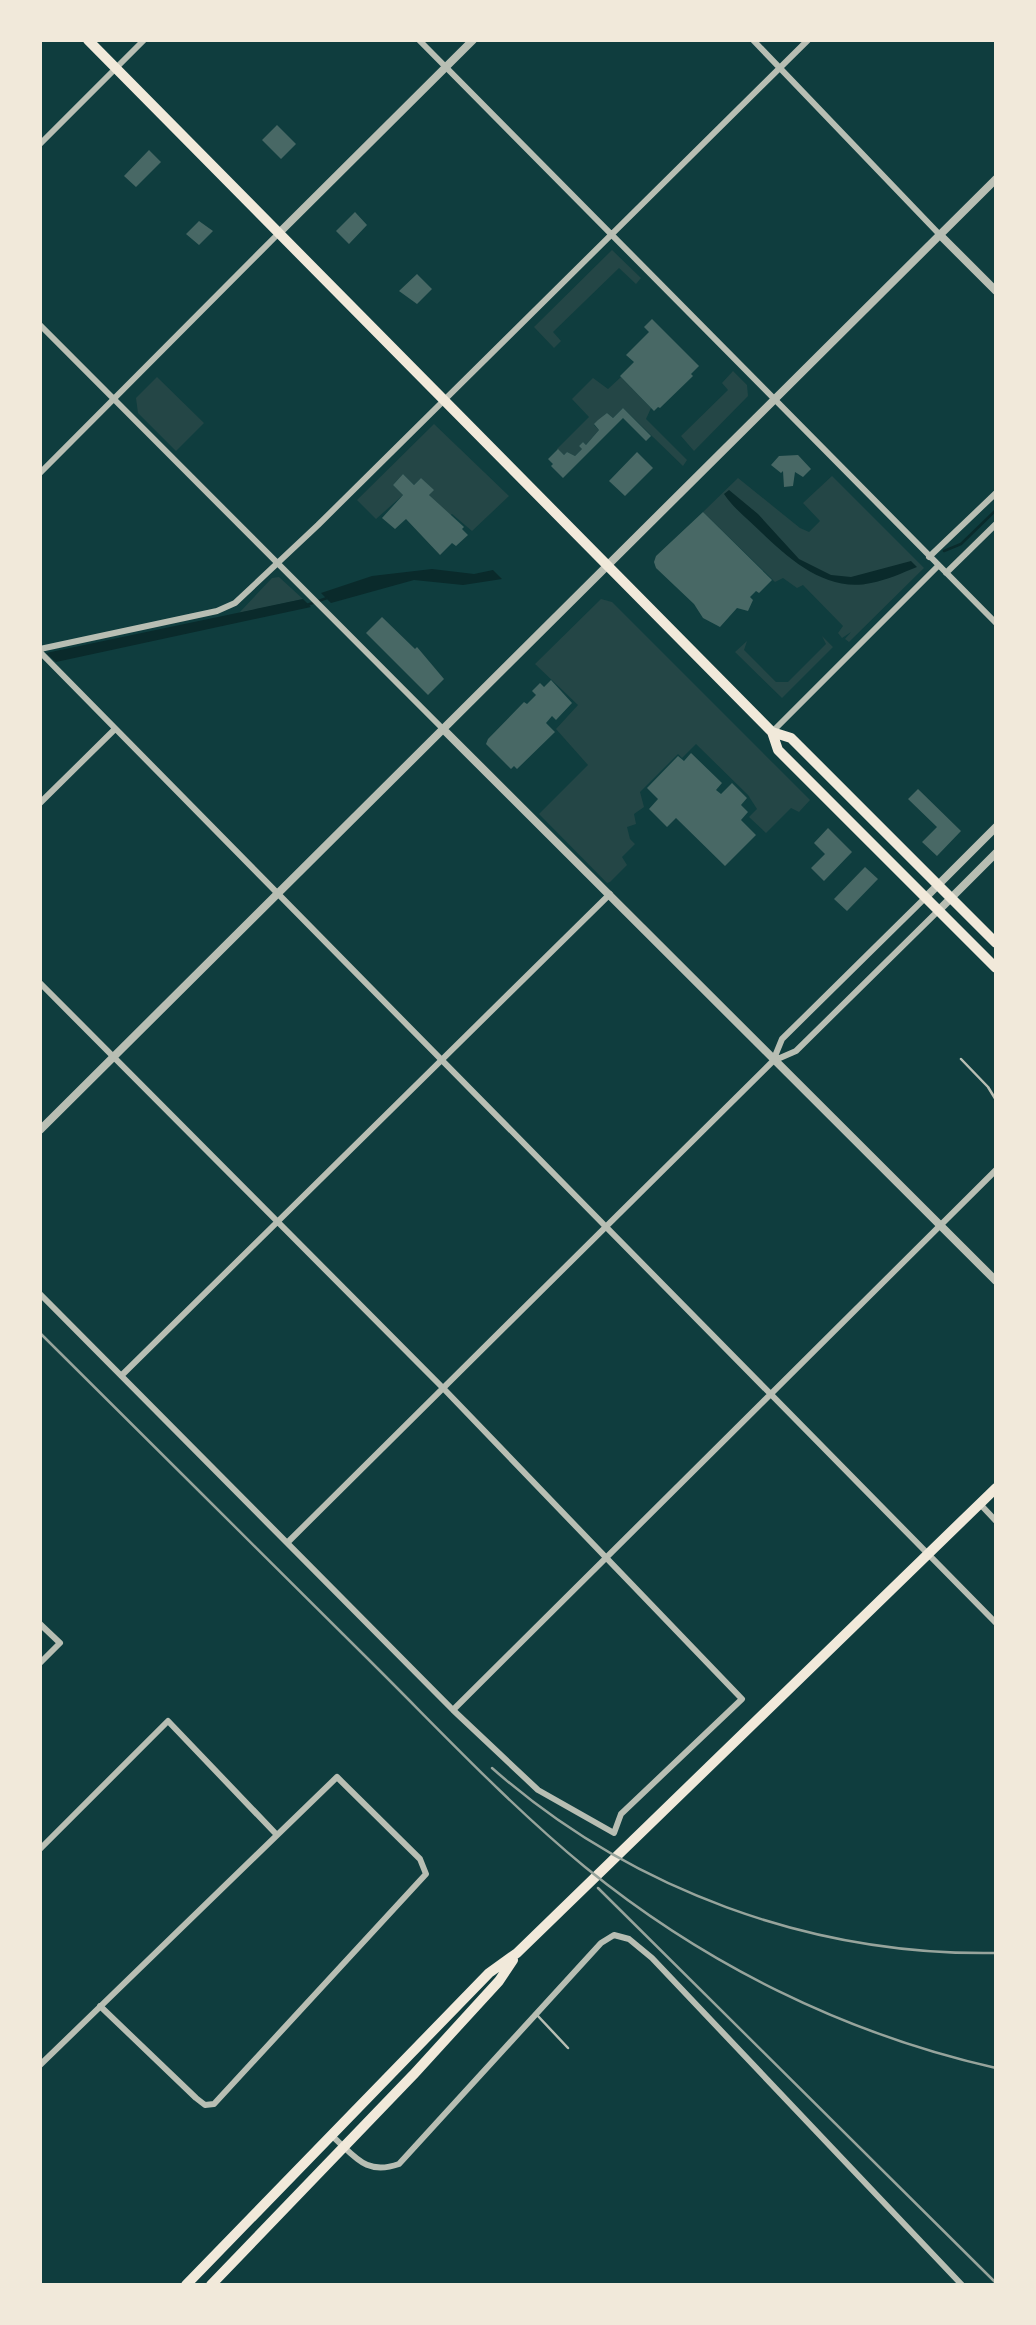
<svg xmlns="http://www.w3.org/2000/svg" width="1036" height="2325" viewBox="0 0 1036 2325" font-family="Arial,sans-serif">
  <rect width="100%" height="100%" fill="#0f3d3e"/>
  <path fill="#244646" d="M612,250L641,278L636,284L619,268L553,332L561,341L554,348L534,327Z
    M733,371L747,385L748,396L694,451L681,436L728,390L722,383Z
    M157,377L204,423L176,451L138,413L136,398Z
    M621,377L651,408L646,419L687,460L683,466L623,408L613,418L607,413L594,425L599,430L586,445L583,442L579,446L582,449L575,456L567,452L564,455L557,449L589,417L572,399L593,378L608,389Z
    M434,424L509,496L472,531L452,514L449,516L429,495L433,490L421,478L414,485L403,474L393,485L403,495L376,519L357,500Z
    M832,476L924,568L849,642L845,639L851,632L842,638L838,633L843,626L803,585L797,588L783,578L775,582L703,512L738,478L800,528L809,532L820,521L803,503Z
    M279,577L303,599L239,613L272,578Z
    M601,599L612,602L810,800L799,812L791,808L766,833L749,817L757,809L748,795L696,744L682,758L678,754L640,792L644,807L634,814L636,824L627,827L630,839L635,844L622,857L627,865L610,882L607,883L539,814L588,765L556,729L578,705L535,664Z
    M822,636L833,647L782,698L735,652L747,641L744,650L776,682H788L826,644Z"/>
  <path fill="#0a2a2b" d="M729,490L758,514L799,559L831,575L851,577L911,561L917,567C902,573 887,580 871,583C828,593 790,560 762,533C750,521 734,509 724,494Z
    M432,569L474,574L493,570L502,579L463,585L414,580L331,603L321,593L372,576Z
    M303,599L311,607L56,662L46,653Z"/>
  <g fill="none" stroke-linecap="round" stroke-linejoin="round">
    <path stroke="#0a2a2b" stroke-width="2.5" d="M944,551L961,544L996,510
      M307,605L327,598"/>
  </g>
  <path fill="#486865" d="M277,125L296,144L281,159L262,140Z
    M149,150L161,162L136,187L124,176Z
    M355,212L367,225L349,244L336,231Z
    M199,221L213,231L199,245L186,234Z
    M417,274L432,289L417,304L399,291Z
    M652,319L699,366L691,374L693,376L660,408L658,407L654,411L620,376L634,362L626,355L649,332L644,327Z
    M623,408L651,436L646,441L623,418L563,478L551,466L553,464L548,459L558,449L564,455L567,452L575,456L582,449L579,446L583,442L586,445L599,430L594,424L598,420L607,413L613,418Z
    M637,452L653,468L625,496L609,481Z
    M798,455L811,469L803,477L795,472L793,486L784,487L783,471L781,473L771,465L779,456Z
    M403,474L414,485L421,478L434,490L429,495L464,527L462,529L468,535L456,546L452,543L440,555L406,519L395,529L382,518L403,495L393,485Z
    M703,512L772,580L759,593L756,591L750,597L753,600L748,611L737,608L720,627L703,618L694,604L656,568L654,562L656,556Z
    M382,617L415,649L417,647L444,679L428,695L366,633Z
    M551,680L572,703L556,720L552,716L546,723L555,732L517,769L514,766L511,769L486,744L488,739L524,702L527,704L536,695L532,691L540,683L544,687Z
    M691,753L722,783L716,790L721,794L732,783L747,798L741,805L748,812L741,820L756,835L725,866L676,818L667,827L649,809L658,799L647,788L678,756L684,761Z
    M918,789L961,831L937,856L922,842L937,827L908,799Z
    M828,828L852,852L824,881L811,868L825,854L814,843Z
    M865,867L878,879L847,911L834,899Z"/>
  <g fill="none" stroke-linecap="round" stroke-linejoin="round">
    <path stroke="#b8beb3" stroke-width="2.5" d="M961,1059L988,1087L996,1100
      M537,2015L568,2048"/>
    <path stroke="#b8beb3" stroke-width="6" d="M419,40L996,623
      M753,40L940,235
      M40,144L144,40
      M40,325L443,729
      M40,473L279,233
      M929,557L996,493
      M946,573L996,524
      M40,649L217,611L235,603L318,525L808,40
      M40,652L996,1623
      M772,732L938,566
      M40,803L115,729
      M40,983L443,1388L742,1699L621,1814L614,1833L538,1790L453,1710L40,1294
      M773,1061L782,1039L926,897
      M123,1374L610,894
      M980,1504L996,1521
      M288,1542L773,1061L796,1051L939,910
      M40,1624L60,1643L40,1663
      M453,1710L996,1170
      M40,1849L168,1721L277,1835
      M40,2065C139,1969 238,1873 337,1777L420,1859L426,1874L214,2104L205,2105L196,2098L100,2006
      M331,2135C355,2156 365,2176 399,2164L601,1943L614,1935L629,1939L652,1958L962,2285"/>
    <path stroke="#b8beb3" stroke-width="8" d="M279,233L473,40
      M940,235L996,291
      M443,729L996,1281
      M926,897L996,827
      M939,910L996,853
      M40,1130L996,179"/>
    <path stroke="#f1e9da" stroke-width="10" d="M88,40L772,732L778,750L996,968
      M772,732L791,738L996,943
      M186,2285L489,1973L517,1953L996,1488
      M211,2285L413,2075L499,1981L513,1960"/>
    <path stroke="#97a49c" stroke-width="2.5" d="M40,1333C148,1440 255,1547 363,1654C436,1726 506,1802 585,1867C704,1964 845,2034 996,2068
      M492,1768C630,1890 812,1956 996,1953
      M598,1888L996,2283"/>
  </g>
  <rect width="1036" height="2325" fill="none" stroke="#f1e9da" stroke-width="84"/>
</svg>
